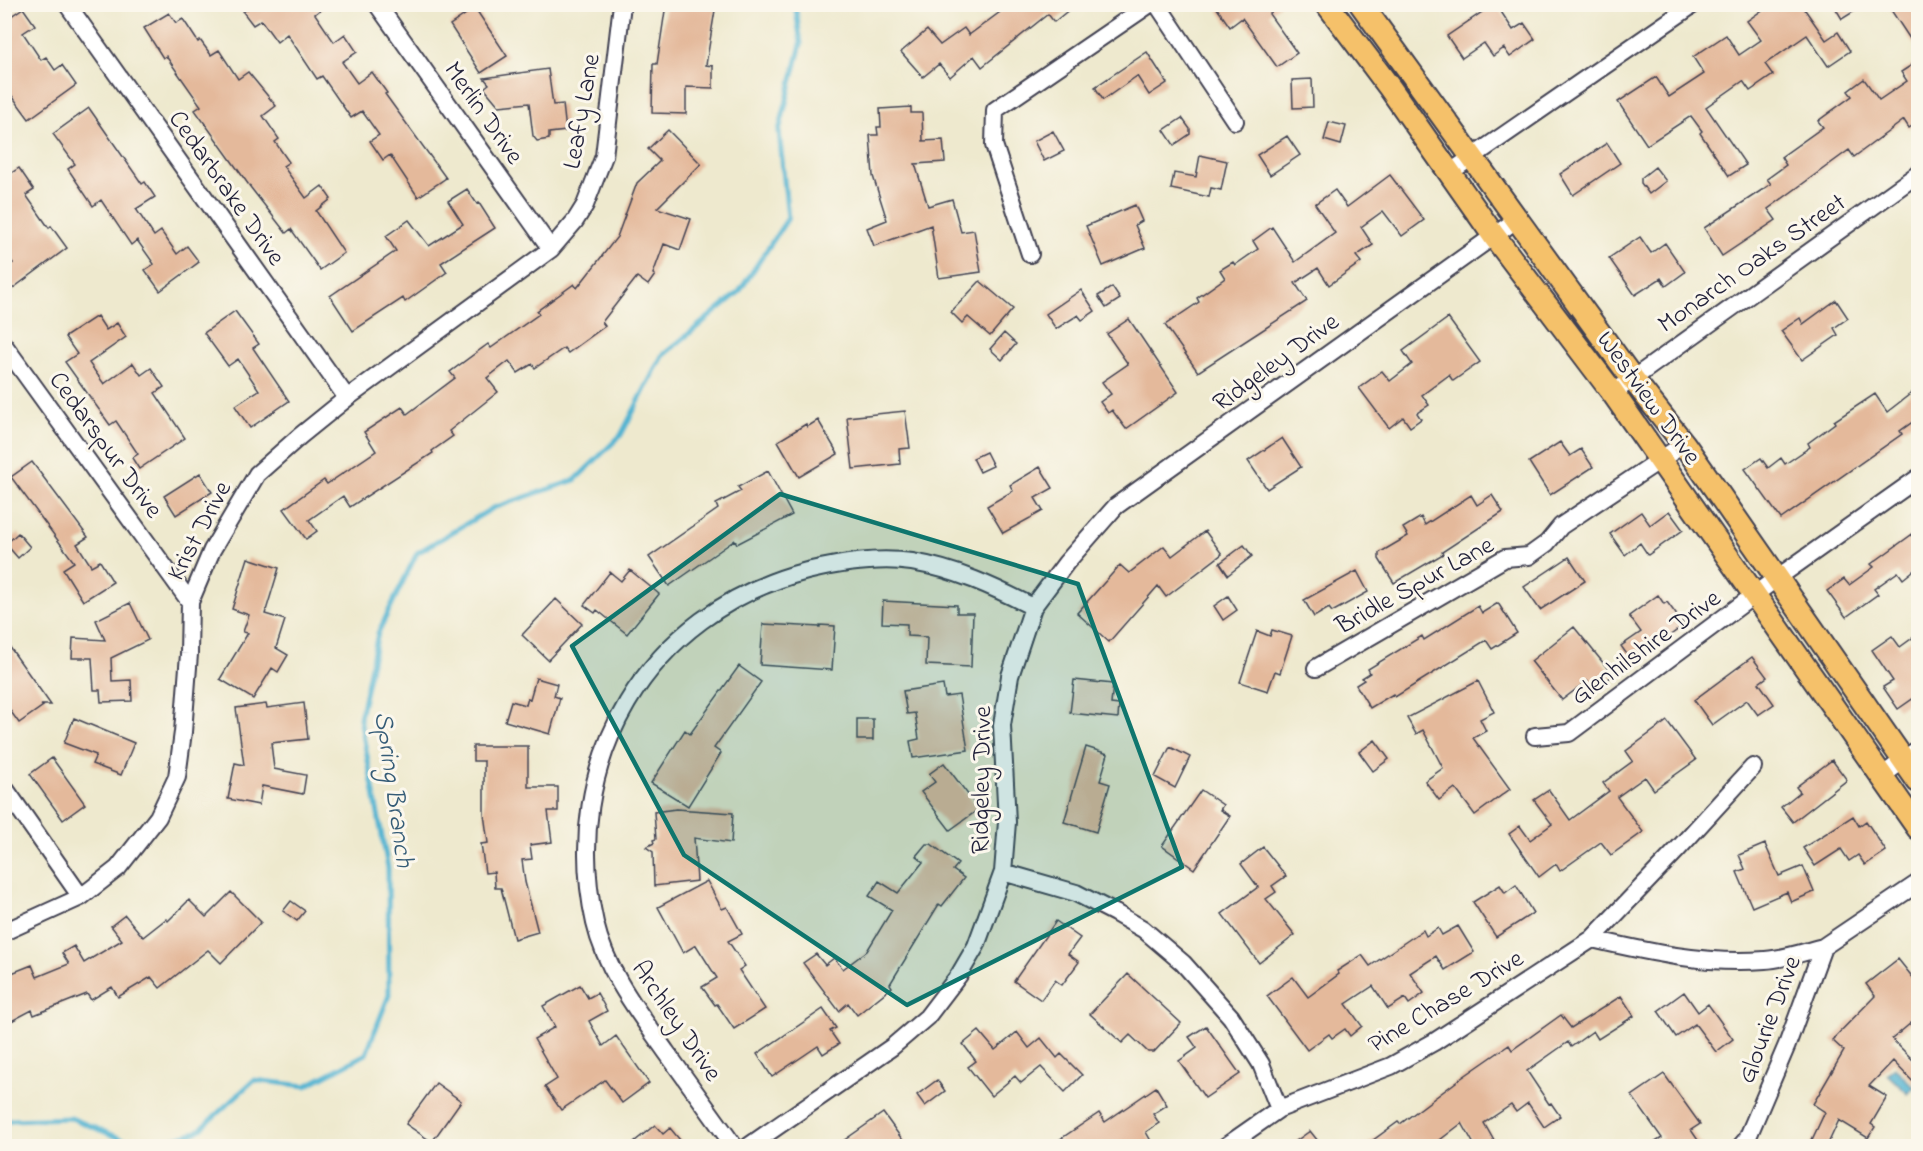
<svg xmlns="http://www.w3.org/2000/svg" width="1923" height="1151" viewBox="0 0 1923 1151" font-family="'Indie Flower',sans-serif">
  <rect width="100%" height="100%" fill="#fbf7ec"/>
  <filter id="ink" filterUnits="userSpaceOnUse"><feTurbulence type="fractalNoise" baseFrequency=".0167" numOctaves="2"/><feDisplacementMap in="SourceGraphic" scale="12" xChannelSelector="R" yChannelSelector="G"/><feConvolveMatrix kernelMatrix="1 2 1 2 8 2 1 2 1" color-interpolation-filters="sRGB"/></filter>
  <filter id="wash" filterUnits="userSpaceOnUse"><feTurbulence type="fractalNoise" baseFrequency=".008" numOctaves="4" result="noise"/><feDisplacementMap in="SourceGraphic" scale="24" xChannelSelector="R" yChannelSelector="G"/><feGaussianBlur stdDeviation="1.35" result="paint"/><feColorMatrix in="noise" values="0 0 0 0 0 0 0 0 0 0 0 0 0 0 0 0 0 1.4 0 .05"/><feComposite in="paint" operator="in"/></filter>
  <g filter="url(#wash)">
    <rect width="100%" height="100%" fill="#eee9ce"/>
    <path fill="#52b4d1" stroke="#3a6b86" stroke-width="1.5" d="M1894,1067L1914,1087L1908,1094L1887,1074Z"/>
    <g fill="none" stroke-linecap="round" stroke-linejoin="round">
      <path stroke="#52b4d1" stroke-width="5" d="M4,1123L10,1120L71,1118L139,1146
        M147,1146L197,1132L254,1080L306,1086L366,1054L389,995L388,868L360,718L378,633L417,553L493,508L575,480L621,435L662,356L739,292L788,218L779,131L801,44L795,4"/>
    </g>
    <g id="blocks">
      <path fill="#e4b99b" d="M254,4H328L315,14L334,42L345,34L357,52L342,62L357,83L372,72L387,93L385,94L446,178L418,197L390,155L383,160L370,141L379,135L362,111L351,118L322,76L317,79L287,34L277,42L261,20L253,25L243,12Z
        M666,4H716L706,65L713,66V88L686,87V114L652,113L653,64H657Z
        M1011,4H1076L1054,22L1048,14L982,67L974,56L950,77L939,64L923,77L901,52L927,30L940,45L964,28L969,35Z
        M1214,4H1281L1269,14L1297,53L1277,67L1242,18L1230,27Z
        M1494,4H1496L1513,30L1524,23L1535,39L1510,57L1504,48L1493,56L1484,43L1462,58L1447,36Z
        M1771,4H1801L1826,40L1838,32L1850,51L1828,66L1807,35L1765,64L1773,75L1750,91L1743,81L1706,107L1746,165L1729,176L1700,133L1702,131L1691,116L1647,145L1618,102L1656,77L1669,97L1704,74L1693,57L1726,35L1739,55L1761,40L1747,21Z
        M1833,4H1866L1842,19Z
        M1887,4H1918V51Z
        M23,8L35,25L23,33L41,60L46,57L55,70L62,65L76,85L29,119L4,85V21Z
        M475,8L507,56L481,73L450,25Z
        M169,13L176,23L183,19L198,42L200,40L211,55L219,50L238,79L248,72L276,106L263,116L279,139L275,142L289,162L283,166L306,198L322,186L331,199L316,211L344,253L320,270L291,229L286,233L251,188L195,110L201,106L166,56L163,58L144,28Z
        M1147,52L1167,83L1149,95L1137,76L1103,100L1095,87Z
        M1918,61V122L1909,128L1904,120L1854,157L1849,150L1768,209L1776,220L1722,256L1704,228L1771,184L1767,179L1786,165L1781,157L1823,127L1818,121L1852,96L1848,91L1864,79L1879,100L1907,81L1901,72Z
        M548,69L553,105L563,104L566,131L549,133V139L537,141L533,136L529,103L499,106L484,88L489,84L484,78Z
        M1312,79L1313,107L1293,108L1292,80Z
        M911,107V113H922L923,141L943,140L945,162L915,164L928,206L952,199L961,232L974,230L981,272L939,278L931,225L874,246L867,228L887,220L873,176L870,135H878L877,127H881L880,109Z
        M89,108L142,184L145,182L155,197L136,209L154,236L161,231L177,254L187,246L199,262L160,291L145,270L154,264L137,240L131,245L101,200L93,206L68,169L75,164L53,134Z
        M1182,118L1190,129V134L1174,145L1164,130Z
        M1329,122L1346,126L1341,145L1324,140Z
        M668,130L701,164L657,208L691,219L680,250L664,244L653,274L655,275L648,285L637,277L602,322L605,326L568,353L564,348L535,368L532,364L518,373L509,361L487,378L498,392L449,431L453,436L432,451L433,453L350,507L343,496L309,520L317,531L306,539L284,509L324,480L327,484L376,451L364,432L402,407L407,414L455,378L450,372L488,344L491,348L539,314L537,311L574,284L577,288L617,237L637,183L660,161L648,149Z
        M1053,131L1064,151L1044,161L1034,141Z
        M1287,136L1300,155L1270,175L1257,155Z
        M1607,143L1620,163L1573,195L1560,174Z
        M1200,155L1227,161L1221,190L1211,188L1209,197L1171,189L1174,173L1196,177Z
        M1655,167L1666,181L1649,194L1641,183V178Z
        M19,168L34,190L26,195L49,228L51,226L67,248L12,289L4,279V269L13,263L4,251V178Z
        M1390,175L1424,220L1402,236L1383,211L1361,227L1373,245L1356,256L1361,262L1329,285L1318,268L1295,283L1307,301L1198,372L1165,325L1199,302L1197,298L1225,278L1220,270L1233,262L1235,265L1258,249L1253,241L1272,227L1295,262L1335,233L1315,204L1335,190L1347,207Z
        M467,189L477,204L479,203L495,228L441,263L447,272L405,302L403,298L353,331L330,296L396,251L386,236L409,220L429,246L463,224L448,201Z
        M1135,205L1142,221L1135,225L1145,248L1103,266L1086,226Z
        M1640,237L1651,253L1665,243L1685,272L1666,286L1661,278L1635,295L1609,258Z
        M980,281L1013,309L990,336L968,317L962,323L951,312Z
        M1112,287L1120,299L1106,308L1098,296Z
        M1081,290L1095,311L1082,320L1078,315L1056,329L1046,314Z
        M1836,300L1848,318L1834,328L1838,335L1802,360L1781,331L1800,318L1803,324Z
        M235,311L259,344L253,348L289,401L250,428L235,406L259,390L238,359L228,366L204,333Z
        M97,316L106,330L117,323L126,337L89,363L104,384L133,363L141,375L151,368L164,387L155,393L185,438L139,469L132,458L138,454L116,421L110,425L65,362L77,354L65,337Z
        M1448,318L1480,362L1453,381L1449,375L1422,395L1429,405L1417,413L1421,419L1410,427L1403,417L1389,428L1359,388L1382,371L1390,381L1412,364L1403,351Z
        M1129,319L1178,392L1126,429L1112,410L1108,413L1100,402L1111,394L1102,382L1128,364L1107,334Z
        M1004,333L1016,344L1002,360L990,349Z
        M1918,388V418L1900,431L1902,434L1781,519L1745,469L1761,458L1768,468L1781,458L1785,464L1810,447L1808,443L1835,423L1834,421L1875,394L1887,412Z
        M905,411L910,448L899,449L900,464L853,469L847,417Z
        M818,420L838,454L799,477L778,441L806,424L807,427Z
        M1282,438L1301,467L1267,489L1248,461Z
        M1560,442L1570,456L1581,449L1593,467L1550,495L1529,462Z
        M986,452L993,466L980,472L973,458Z
        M32,462L88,537L77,544L91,566L100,561L113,582L83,601L63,569L74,562L11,477Z
        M1040,467L1053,488L1035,498L1043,511L1003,533L987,506L1013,491L1010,485Z
        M768,471L792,515L737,544L735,540L669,586L649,557L718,509L716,504L741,491L738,487Z
        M200,473L212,492L176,515L164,496Z
        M1471,495L1477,505L1492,495L1503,512L1442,552L1443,554L1394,583L1379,559V553L1408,536L1403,528L1421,517L1425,525Z
        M1669,511L1683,530L1648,555L1640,543L1625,555L1610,534L1641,512L1650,525Z
        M1918,530V567L1903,579L1898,572L1874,589L1878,594L1846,617L1827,591L1844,579L1849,585L1874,567L1871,564Z
        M1205,531L1222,554L1166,597L1158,586L1109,642L1077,613L1120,565L1129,573L1164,546L1172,556Z
        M18,533L30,547L18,558L6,544Z
        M1244,545L1252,556L1228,575L1220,563Z
        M1569,557L1585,581L1540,610L1524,587Z
        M248,558L279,568L265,614L285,620L276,648L288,655L278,672L272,668L253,699L220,679L248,633L243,632L249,615L232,609Z
        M630,570L659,594L627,634L597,610L595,613L584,605L610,572L621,581Z
        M1357,571L1368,592L1332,612L1329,608L1314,617L1304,600Z
        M1658,595L1664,604L1667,602L1684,625L1633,663L1621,646L1641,632L1629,616Z
        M1228,596L1237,610L1223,620L1214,606Z
        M556,599L582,624L548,660L522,635Z
        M883,601L957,605V613H973L971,667L926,665L927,637L907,636V624L882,623Z
        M130,603L148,640L111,658L112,681L131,680L132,701L101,702L100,690H94L92,658H72L73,638L105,640L96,620Z
        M1498,603L1517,633L1492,649L1486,640L1395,697L1393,694L1370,708L1356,685L1364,680L1362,678L1370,673L1368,669L1422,636L1424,640L1478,606L1482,613Z
        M763,624L820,627V625L835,626L832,670L760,665Z
        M1574,627L1613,675L1595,690L1587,681L1562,700L1531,661Z
        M1272,630L1292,636L1280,673L1275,671L1268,691L1240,682L1257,631L1270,636Z
        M1918,634V695L1898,709L1883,687L1893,681L1872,650L1892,636L1900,647Z
        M4,639L51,705H41L43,706L19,723L4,702Z
        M1752,657L1767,677L1759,683L1774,704L1758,715L1747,700L1712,725L1694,700Z
        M739,666L761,682L714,748L721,753L688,806L651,783L685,730L690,734Z
        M536,678L557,684L554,696L560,698L550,734L505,721L511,701L526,705L528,698L530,699Z
        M1074,680L1113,684L1111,704L1119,705L1118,718L1070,713Z
        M1478,681L1494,712L1480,719L1486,731L1473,738L1510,789L1475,815L1455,788L1439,800L1425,781L1443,768L1423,730L1416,734L1407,718Z
        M943,685L945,697L959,695L968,750L913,758L910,741L919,739L915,713L907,714L903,691Z
        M304,703L308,739L271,743L274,769L306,775L303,794L262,786L259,805L228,799L235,763L244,765L236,708L266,704L267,708Z
        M74,718L134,743L121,775L92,764L96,755L64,743Z
        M857,719H873V740H857Z
        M1667,721L1696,760L1654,790L1645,777L1617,797L1643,832L1611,855L1601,842L1560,871L1556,864L1539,877L1509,834L1520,826L1530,840L1552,824L1534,800L1549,790L1570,820L1609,791L1603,783L1633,761L1626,751Z
        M1375,740L1389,759L1373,771L1359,752Z
        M473,746H528V787H558V811H548L552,842L530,845L532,859L522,860L525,882L538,932L514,939L501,888H495L494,872L485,873L481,844L488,843L484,814V761H473Z
        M1086,747L1108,754L1100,781L1110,784L1096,832L1064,822Z
        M1170,747L1190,757L1175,788L1155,777Z
        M52,758L85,804L63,820L30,774Z
        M1832,760L1847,780L1793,822L1781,807L1800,792L1796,787Z
        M944,763L979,809L950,830L921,792L935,782L929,774Z
        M1201,790L1223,805L1220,810L1230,816L1194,869L1162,846Z
        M676,809L733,813L731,843L694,838L697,881L654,886L653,852L646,847L654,843L653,840L656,839L654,812Z
        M1853,816L1859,826L1866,821L1886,851L1865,865L1858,855L1849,861L1841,849L1815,866L1803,848Z
        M926,844H931L958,864L953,870L964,878L942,906L939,904L890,984L892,987L857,1015L848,1003L839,1011L803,963L816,954L825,965L834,958L843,969L867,951L892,910L869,896L879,881L898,893L923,862L916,856Z
        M1765,844L1779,876L1803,866L1814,892L1791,902L1787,892L1752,907L1737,872L1745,869L1739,855Z
        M1263,847L1286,876L1272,886L1276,892L1266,899L1295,935L1259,963L1222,914L1258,887L1241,864Z
        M707,881L722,909L727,907L742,934L728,941L745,966L739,970L765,1009L734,1029L717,1004L715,1005L702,987L717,978L696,945L683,953L658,907Z
        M1500,885L1505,893L1516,885L1533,913L1496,937L1473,902Z
        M231,892L261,922L221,963L208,950L160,988L151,977L118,997L112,987L91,1000L87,994L34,1015L32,1010L4,1025V976L32,965L37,977L69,964L62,953L74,946L84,963L122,940L111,926L125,915L143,937L166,919L168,921L189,900L206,917Z
        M291,901L305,911L297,921L283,911Z
        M1056,921L1080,938L1068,954L1079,962L1062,985L1055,980L1041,1000L1014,981Z
        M1458,926L1474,952L1445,970L1436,956L1410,973L1424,993L1409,1004L1405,998L1388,1009L1373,986L1346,1004L1362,1026L1350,1036L1345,1029L1332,1038L1329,1034L1307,1050L1267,996L1293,977L1308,997L1339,974L1337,971L1362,955L1370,966L1423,930L1426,936L1438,928L1442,935Z
        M1898,959L1918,984V1017L1892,1039L1918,1065V1087L1893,1061L1869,1086L1887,1097L1871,1124L1875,1127L1868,1138L1839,1120L1827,1146H1809L1825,1112L1813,1104L1844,1051L1832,1040L1875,996L1866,984Z
        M1128,974L1181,1023L1154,1052H1148L1130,1035L1122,1043L1090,1014Z
        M580,985L588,998L597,993L607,1011L589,1021L603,1046L616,1036L649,1083L622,1103L605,1080L561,1110L545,1087L557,1079L534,1039L555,1027L543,1006Z
        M1684,992L1698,1012L1708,1004L1733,1039L1716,1052L1695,1024L1676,1037L1658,1011Z
        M1621,996L1634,1016L1598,1039L1593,1031L1571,1047L1568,1042L1527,1071L1549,1104L1551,1103L1560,1116L1544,1127L1528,1103L1516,1112L1511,1105L1484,1123L1497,1146H1475L1462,1123L1432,1146H1365L1398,1122L1400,1124L1460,1079L1509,1045L1512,1050L1561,1015L1571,1028Z
        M823,1009L836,1028L830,1031L839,1044L823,1054L818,1046L772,1077L757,1054Z
        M1206,1026L1240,1074L1205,1098L1179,1061L1197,1048L1189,1037Z
        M979,1031L995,1050L1017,1032L1029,1048L1041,1038L1057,1058L1061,1054L1082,1075L1065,1092L1041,1067L1021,1083L1015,1076L991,1096L968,1067L976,1061L963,1044Z
        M1664,1074L1700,1124L1691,1130L1702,1146H1649L1662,1138L1632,1096Z
        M937,1080L945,1091L925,1106L917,1095Z
        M436,1083L461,1101L432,1142L406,1124Z
        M1156,1087L1167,1105L1153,1114L1159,1123L1146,1132L1151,1141L1143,1146H1050L1099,1113L1105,1122Z
        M883,1113L907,1146H836Z
        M655,1125L663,1134L670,1128L685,1146H629Z
        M1310,1131L1322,1146H1289Z"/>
    </g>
  </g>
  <g filter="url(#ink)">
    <use href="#blocks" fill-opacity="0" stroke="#414051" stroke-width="1.5"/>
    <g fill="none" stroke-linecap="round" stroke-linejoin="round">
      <defs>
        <path id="minor" d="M67,4L347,398
          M377,4L551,249
          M1157,4L1235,121
          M1449,173L1694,4
          M1030,254L994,145L995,110L1150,4
          M4,345L190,602
          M1613,393L1918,174
          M1316,668L1505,558L1529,556L1547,543L1561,526L1684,444
          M1535,736L1569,733L1777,578L1918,478
          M1882,776L1918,749
          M4,787L81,897
          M1003,872L1076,893L1115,913L1143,929L1183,963L1231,1017L1261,1064L1279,1109
          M4,932L81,897L118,868L158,817L177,777L183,732L189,654L190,602L212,550L257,474L300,436L347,398L551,249L575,221L585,205L604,156L622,4
          M1592,939C1648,952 1706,965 1765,960C1784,959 1804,952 1823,947
          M734,1146C712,1115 689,1084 667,1053C639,1013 606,971 595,923C559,763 647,612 807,571C841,563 877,557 912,562C955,569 994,587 1033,607
          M749,1146L892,1047L927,1017L959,975L976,946L1003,872L1007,822L1002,725L1010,676L1033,607L1066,563L1116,506L1516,220
          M1226,1146L1279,1109L1391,1066L1434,1042L1592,939L1677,850L1753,767
          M1741,1146L1747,1139L1787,1045L1823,947L1918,883"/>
        <path id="major" d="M1327,4L1390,88L1494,236L1613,393L1918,828
          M1361,4L1632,378L1684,444L1918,781"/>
      </defs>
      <use href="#minor" stroke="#414051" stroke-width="20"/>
      <use href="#major" stroke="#414051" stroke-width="26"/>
      <use href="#minor" stroke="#fff" stroke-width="16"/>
      <use href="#major" stroke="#f5c16b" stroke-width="22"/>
    </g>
  </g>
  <path fill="#0f766e" fill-opacity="0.2" stroke="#0f766e" stroke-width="4.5" stroke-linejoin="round" d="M780,494L1078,584L1182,867L907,1005L684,855L572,646Z"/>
  <g text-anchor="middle" stroke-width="6" stroke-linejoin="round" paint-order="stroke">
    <g font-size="26" fill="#22223b" stroke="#fbf7ec">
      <text transform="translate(580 111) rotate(-80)" y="9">Leafy Lane</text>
      <text transform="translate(485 112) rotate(55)" y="9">Merlin Drive</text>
      <text transform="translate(228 187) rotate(55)" y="9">Cedarbrake Drive</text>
      <text transform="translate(1751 262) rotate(-35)" y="9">Monarch Oaks Street</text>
      <text transform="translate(1275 361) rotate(-36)" y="9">Ridgeley Drive</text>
      <text transform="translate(1650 397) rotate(54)" y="9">Westview Drive</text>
      <text transform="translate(107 444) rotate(54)" y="9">Cedarspur Drive</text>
      <text transform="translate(198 530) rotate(-62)" y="9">Krist Drive</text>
      <text transform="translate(1414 584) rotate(-29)" y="9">Bridle Spur Lane</text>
      <text transform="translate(1645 646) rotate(-36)" y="9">Glenhilshire Drive</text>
      <text transform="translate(980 780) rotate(-89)" y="9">Ridgeley Drive</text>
      <text transform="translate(1445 1000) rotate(-31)" y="9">Pine Chase Drive</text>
      <text transform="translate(1768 1019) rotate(-69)" y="9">Glourie Drive</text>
      <text transform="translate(678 1020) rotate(56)" y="9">Archley Drive</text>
    </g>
    <g font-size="27" font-style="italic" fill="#355c77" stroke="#fbf7ec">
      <text transform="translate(395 789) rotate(82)" y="9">Spring Branch</text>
    </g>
  </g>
  <rect width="1923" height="1151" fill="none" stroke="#fbf7ec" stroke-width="24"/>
</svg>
